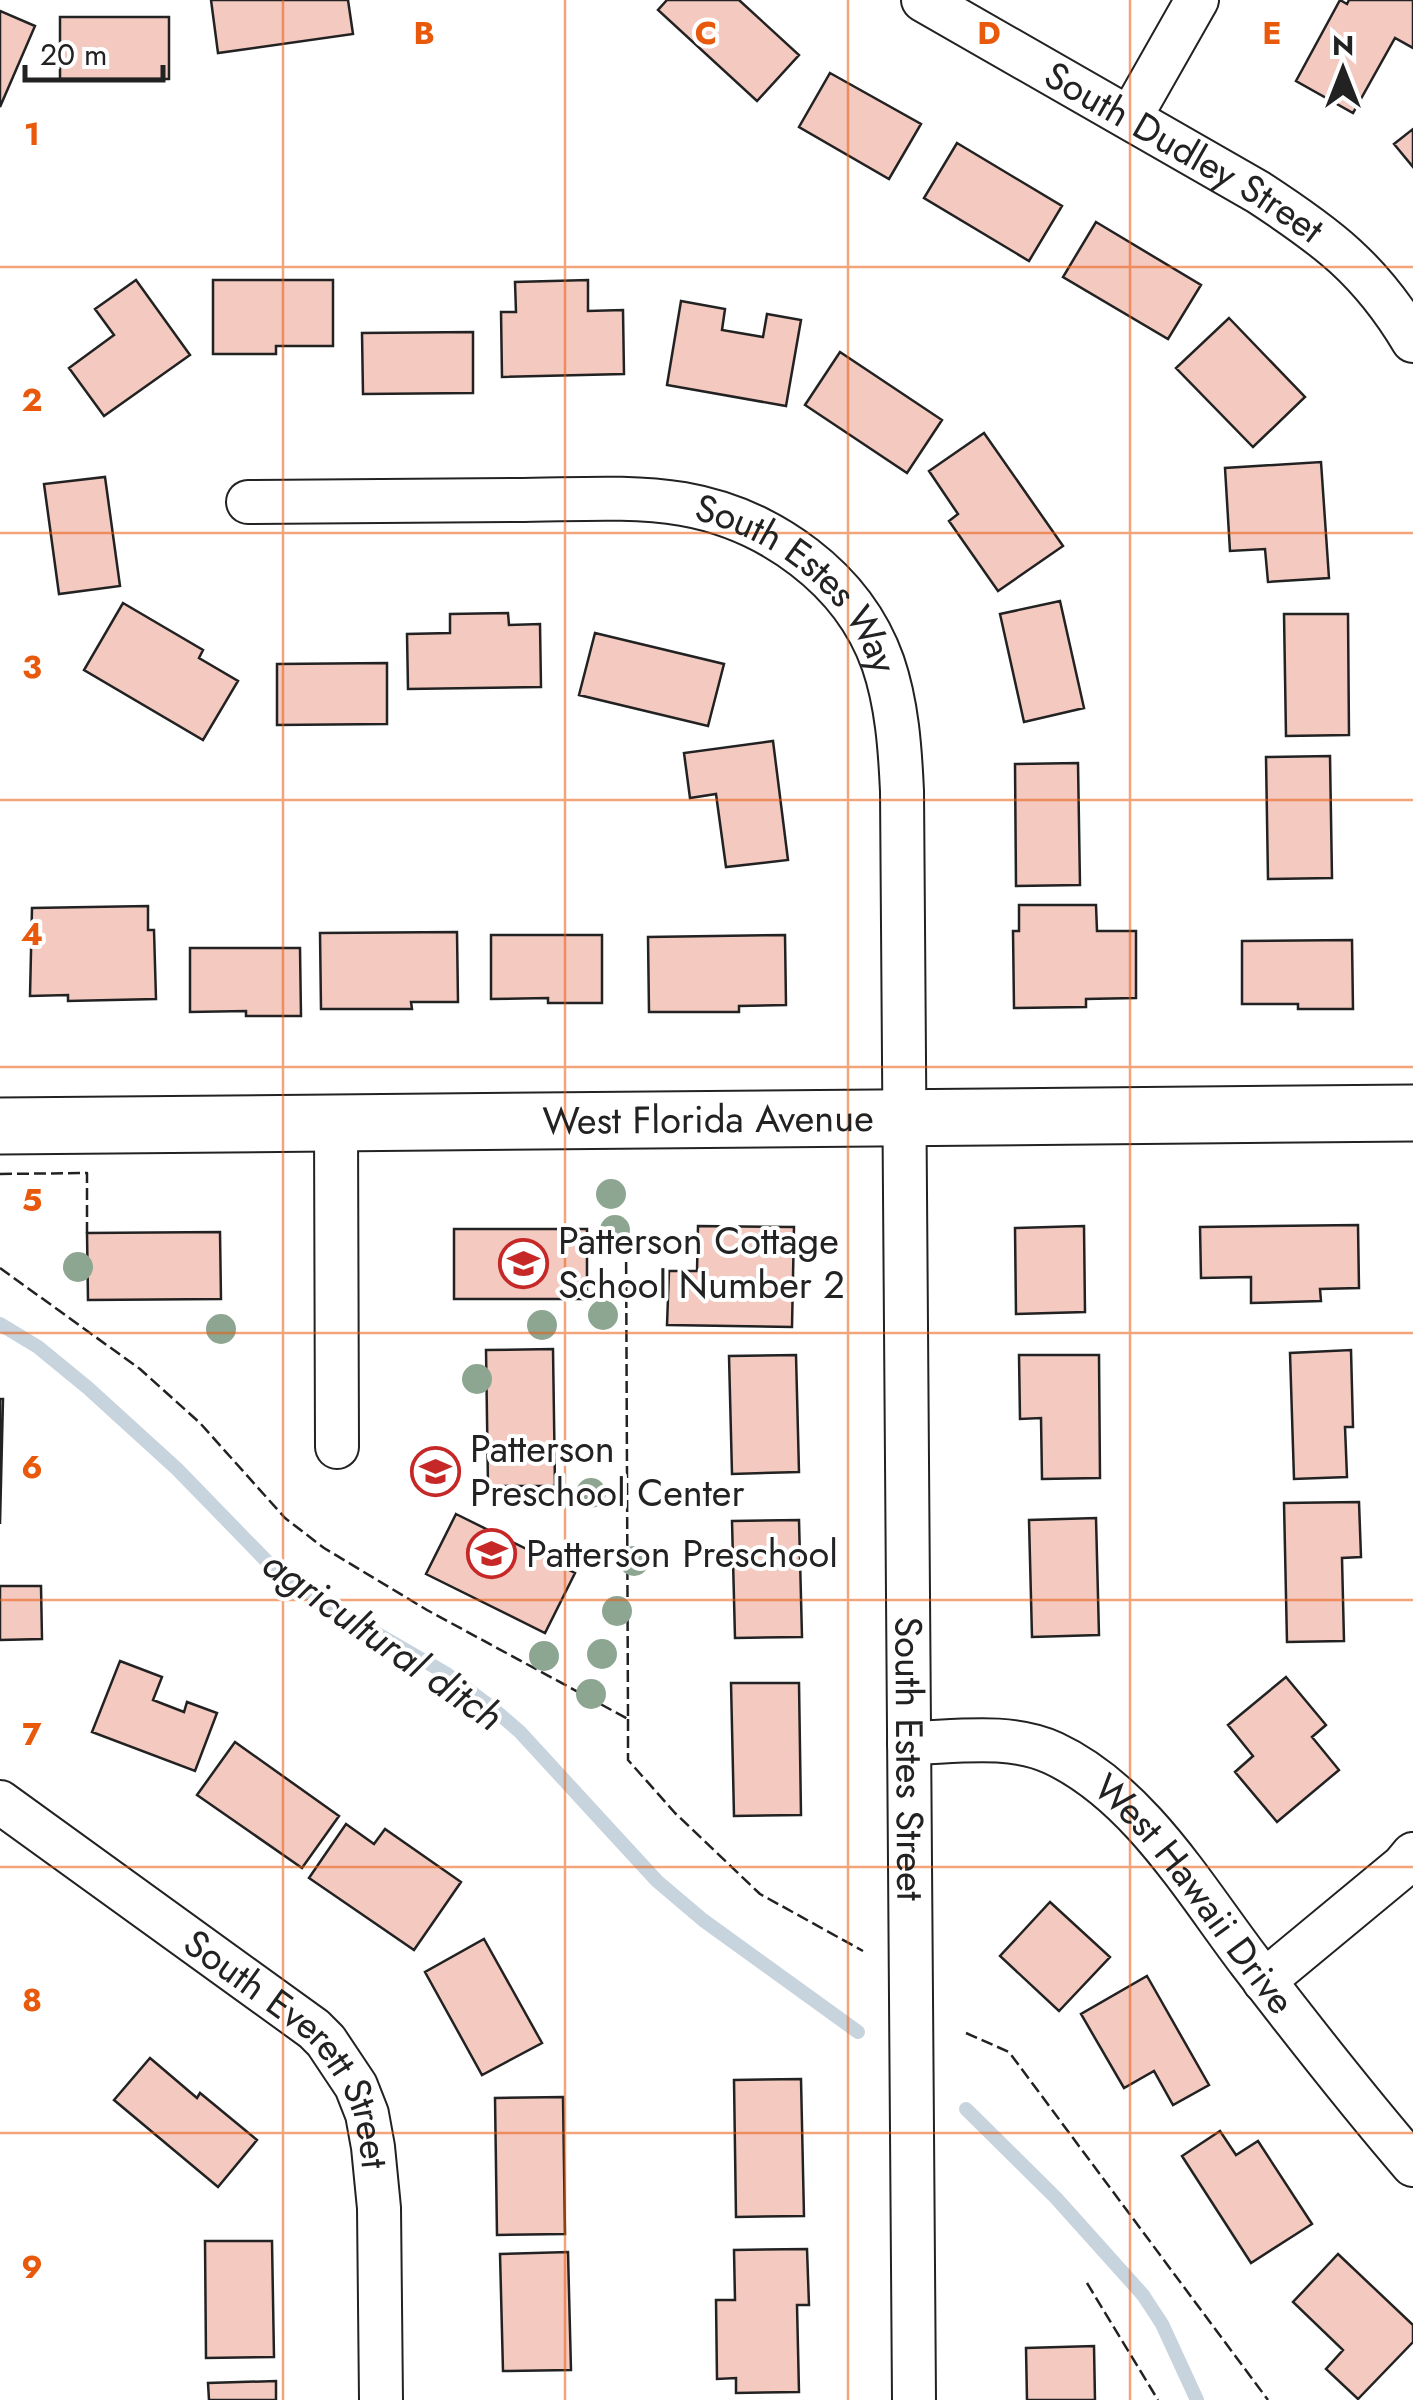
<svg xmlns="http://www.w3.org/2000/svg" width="1413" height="2400" viewBox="0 0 1413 2400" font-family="Jost,sans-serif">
  <rect width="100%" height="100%" fill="#fff"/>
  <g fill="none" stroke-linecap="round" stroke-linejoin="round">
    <path stroke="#c7d3dd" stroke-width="14" d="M0,1324L38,1347L88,1388L177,1469L286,1581L447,1674L490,1706L520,1732L657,1881L703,1920L858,2032
      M966,2109L1056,2198L1143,2295L1162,2324L1197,2400"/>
  </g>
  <path fill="#f3c9c0" stroke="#222" stroke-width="2.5" d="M211,0H348L353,34L218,53Z
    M667,0H739L799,55L757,101L658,10Z
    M1340,0L1347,4L1349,0H1413V48L1395,38L1353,113L1296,81Z
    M0,11L35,26L0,107Z
    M60,17H169V79H60Z
    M830,73L921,124L889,179L799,127Z
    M1413,129V167L1394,144Z
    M957,143L1062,206L1029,261L924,198Z
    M1096,222L1201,285L1168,339L1063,277Z
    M136,280L190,355L104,416L69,368L114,335L95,309Z
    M213,280H333V346H276V354H213Z
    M588,280V311L623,310L624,374L502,377L501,312H516L515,282Z
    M681,301L725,309L722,330L763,337L767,314L801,320L786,406L667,385Z
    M1229,318L1305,397L1253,447L1176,368Z
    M473,332V393L363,394L362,333Z
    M840,352L942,420L907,473L805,405Z
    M984,433L1063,546L998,591L949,521L958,514L929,471Z
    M1321,462L1329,578L1268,582L1265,549L1230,551L1225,468Z
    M105,477L120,586L59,594L44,484Z
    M1060,601L1084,708L1024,722L1000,614Z
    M123,603L203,650L199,658L238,681L203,740L84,670Z
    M508,613L509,625L540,624L541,687L408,689L407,634L450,633V614Z
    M1284,614H1348L1349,735L1286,736Z
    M595,633L724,664L708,726L579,695Z
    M387,663V724L277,725V664Z
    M773,741L788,860L726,867L716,794L690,798L684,753Z
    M1330,756L1332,878L1268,879L1266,757Z
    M1078,763L1080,885L1016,886L1015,764Z
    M1019,905H1096L1097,931H1136V998L1086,999V1007L1014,1008L1013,931H1019Z
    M148,906V930H154L156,999L68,1001V995L30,996L32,908Z
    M457,932L458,1002H411L412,1009H321L320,933Z
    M491,935H602V1003H548V998L491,999Z
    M785,935L786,1005L739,1006V1012H649L648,937Z
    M1352,940L1353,1009H1298V1004H1242V941Z
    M190,948H300L301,1016H246V1011L190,1012Z
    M1358,1225L1359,1288L1320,1289L1321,1301L1251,1303V1277L1201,1278L1200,1227Z
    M698,1226L794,1227L792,1327L667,1325L669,1271H697Z
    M1084,1226L1085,1312L1016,1314L1015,1228Z
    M454,1229H587V1299H454Z
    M220,1232L221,1299L88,1300L87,1233Z
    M553,1349L555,1486H488L486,1350Z
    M1351,1350L1353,1427H1345L1347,1477L1294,1479L1290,1353Z
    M796,1355L799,1472L732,1474L729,1356Z
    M1019,1355H1099L1100,1478L1042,1479L1041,1418L1020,1419Z
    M0,1399H3L0,1524Z
    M1359,1502L1361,1557L1342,1558L1344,1641L1287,1642L1284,1503Z
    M456,1514L575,1573L545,1633L426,1574Z
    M1096,1518L1099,1635L1032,1637L1029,1520Z
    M799,1520L802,1637L735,1638L732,1521Z
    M0,1586H41L42,1639L0,1640Z
    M120,1661L162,1677L153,1700L184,1712L187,1702L217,1713L195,1771L92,1732Z
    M1286,1677L1326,1725L1312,1737L1339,1770L1277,1822L1235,1772L1253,1756L1228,1725Z
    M731,1683H799L801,1815L734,1816Z
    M235,1742L339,1816L302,1868L197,1795Z
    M346,1824L374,1844L385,1829L461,1882L414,1950L309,1878Z
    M1050,1902L1110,1957L1059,2011L1000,1956Z
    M484,1939L542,2043L482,2075L425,1972Z
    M1147,1976L1209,2085L1173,2105L1154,2071L1124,2088L1081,2014Z
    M150,2058L197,2098L200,2093L257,2140L218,2187L114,2100Z
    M801,2079L804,2216L736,2217L734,2080Z
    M563,2097L565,2234L497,2235L495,2098Z
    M1220,2131L1236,2155L1258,2141L1312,2224L1251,2263L1182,2156Z
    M205,2241H272L274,2357L206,2358Z
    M807,2249L809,2305H797L799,2392L736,2393V2378L717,2379L716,2300H735L734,2250Z
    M568,2252L571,2370L503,2371L500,2254Z
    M1338,2254L1413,2325V2342L1358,2399L1326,2369L1343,2350L1293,2302Z
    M1094,2346L1095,2400H1027L1026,2348Z
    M276,2381V2400H209L208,2383Z"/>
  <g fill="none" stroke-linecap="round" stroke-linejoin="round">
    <defs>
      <g id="street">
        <path id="s1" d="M923,0L1258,192C1327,237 1370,269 1413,341"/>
        <path d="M1130,118L1197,0"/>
        <path id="s2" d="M248,502C337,501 426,501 515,500C571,500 628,495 683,504C769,519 853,578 883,663C897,704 900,748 902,791L914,2400"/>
        <path d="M336,1123L337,1447"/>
        <path id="s3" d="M909,1743C955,1742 1011,1733 1053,1753C1139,1793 1195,1890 1250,1962C1303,2031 1357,2100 1413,2165"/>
        <path id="s4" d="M0,1802L314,2029L326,2041L356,2086L367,2114L373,2147L379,2208L381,2400"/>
        <path d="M1264,1981L1403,1866L1413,1854"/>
      </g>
      <g id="secondary">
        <path id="s5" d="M0,1126L1413,1113"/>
      </g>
    </defs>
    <use href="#street" stroke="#222" stroke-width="46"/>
    <use href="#secondary" stroke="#222" stroke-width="59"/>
    <use href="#street" stroke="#fff" stroke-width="42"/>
    <use href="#secondary" stroke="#fff" stroke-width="55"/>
    <path stroke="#222" stroke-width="2.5" stroke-dasharray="12 5" stroke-linecap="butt" d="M0,1174L87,1173V1233
      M0,1268L140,1369L200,1423L285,1518L324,1548L427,1610L628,1719L626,1230
      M628,1719V1760L675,1813L760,1894L863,1951
      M966,2033L1009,2052L1268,2400
      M1087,2283L1158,2400"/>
  </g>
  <g fill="#8da692">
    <circle cx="611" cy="1194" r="15"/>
    <circle cx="615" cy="1230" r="15"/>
    <circle cx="78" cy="1267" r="15"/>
    <circle cx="603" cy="1315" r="15"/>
    <circle cx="542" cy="1325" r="15"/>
    <circle cx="221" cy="1329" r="15"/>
    <circle cx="477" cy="1379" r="15"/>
    <circle cx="591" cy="1493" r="15"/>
    <circle cx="634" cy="1561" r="15"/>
    <circle cx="617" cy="1611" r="15"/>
    <circle cx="602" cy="1654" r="15"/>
    <circle cx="544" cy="1656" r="15"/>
    <circle cx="591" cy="1694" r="15"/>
  </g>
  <path fill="none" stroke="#e8590c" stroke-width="2.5" stroke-opacity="0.55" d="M283,0V2400M565,0V2400M848,0V2400M1130,0V2400M0,267H1413M0,533H1413M0,800H1413M0,1067H1413M0,1333H1413M0,1600H1413M0,1867H1413M0,2133H1413"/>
  <defs>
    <symbol id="school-ring" viewBox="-11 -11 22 22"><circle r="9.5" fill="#fff" stroke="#c62828" stroke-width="1.5"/><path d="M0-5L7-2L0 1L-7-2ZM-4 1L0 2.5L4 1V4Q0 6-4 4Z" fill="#c62828"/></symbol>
  </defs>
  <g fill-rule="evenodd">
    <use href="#school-ring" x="496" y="1236" width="55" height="55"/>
    <use href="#school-ring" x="408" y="1444" width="55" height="55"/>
    <use href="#school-ring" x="464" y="1526" width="55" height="55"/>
  </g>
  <g text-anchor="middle" stroke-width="8" stroke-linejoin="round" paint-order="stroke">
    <g font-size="38" fill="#222" stroke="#fff">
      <text dy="13" stroke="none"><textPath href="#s1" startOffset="302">South Dudley Street</textPath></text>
      <text dy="13" stroke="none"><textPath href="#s2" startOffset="580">South Estes Way</textPath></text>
      <text dy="13" stroke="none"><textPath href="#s5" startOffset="708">West Florida Avenue</textPath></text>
      <text dy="13" stroke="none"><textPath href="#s2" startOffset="1800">South Estes Street</textPath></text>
      <text dy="13" stroke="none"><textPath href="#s3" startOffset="348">West Hawaii Drive</textPath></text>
      <text dy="13" stroke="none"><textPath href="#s4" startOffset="388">South Everett Street</textPath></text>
    </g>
    <g font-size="38" fill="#222" stroke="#fff" text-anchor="start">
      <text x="558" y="1254">Patterson Cottage<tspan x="558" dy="44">School Number 2</tspan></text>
      <text x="470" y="1462">Patterson<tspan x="470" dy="44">Preschool Center</tspan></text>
      <text x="526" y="1567">Patterson Preschool</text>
    </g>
    <g font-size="40" font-style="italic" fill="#222" stroke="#fff">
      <text transform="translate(383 1640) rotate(35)" y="14">agricultural ditch</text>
    </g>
  </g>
  <g font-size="32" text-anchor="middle" font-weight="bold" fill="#e8590c" stroke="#fff" stroke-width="8" stroke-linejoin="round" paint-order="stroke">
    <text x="424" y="44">B</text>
    <text x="706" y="44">C</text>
    <text x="989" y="44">D</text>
    <text x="1272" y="44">E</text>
    <text x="32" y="145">1</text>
    <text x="32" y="411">2</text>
    <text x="32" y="678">3</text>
    <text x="32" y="945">4</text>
    <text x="32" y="1211">5</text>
    <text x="32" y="1478">6</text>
    <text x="32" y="1745">7</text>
    <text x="32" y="2011">8</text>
    <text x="32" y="2278">9</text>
  </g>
  <g transform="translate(1343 70)" stroke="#ffffff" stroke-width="8" paint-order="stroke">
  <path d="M0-8L18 38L0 25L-18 38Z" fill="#222222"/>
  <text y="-15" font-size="28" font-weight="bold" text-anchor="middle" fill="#222222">N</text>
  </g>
  <path d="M25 65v15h138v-15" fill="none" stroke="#222222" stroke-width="5"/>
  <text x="40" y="65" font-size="30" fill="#222222" stroke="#ffffff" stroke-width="8" paint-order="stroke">20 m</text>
</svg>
